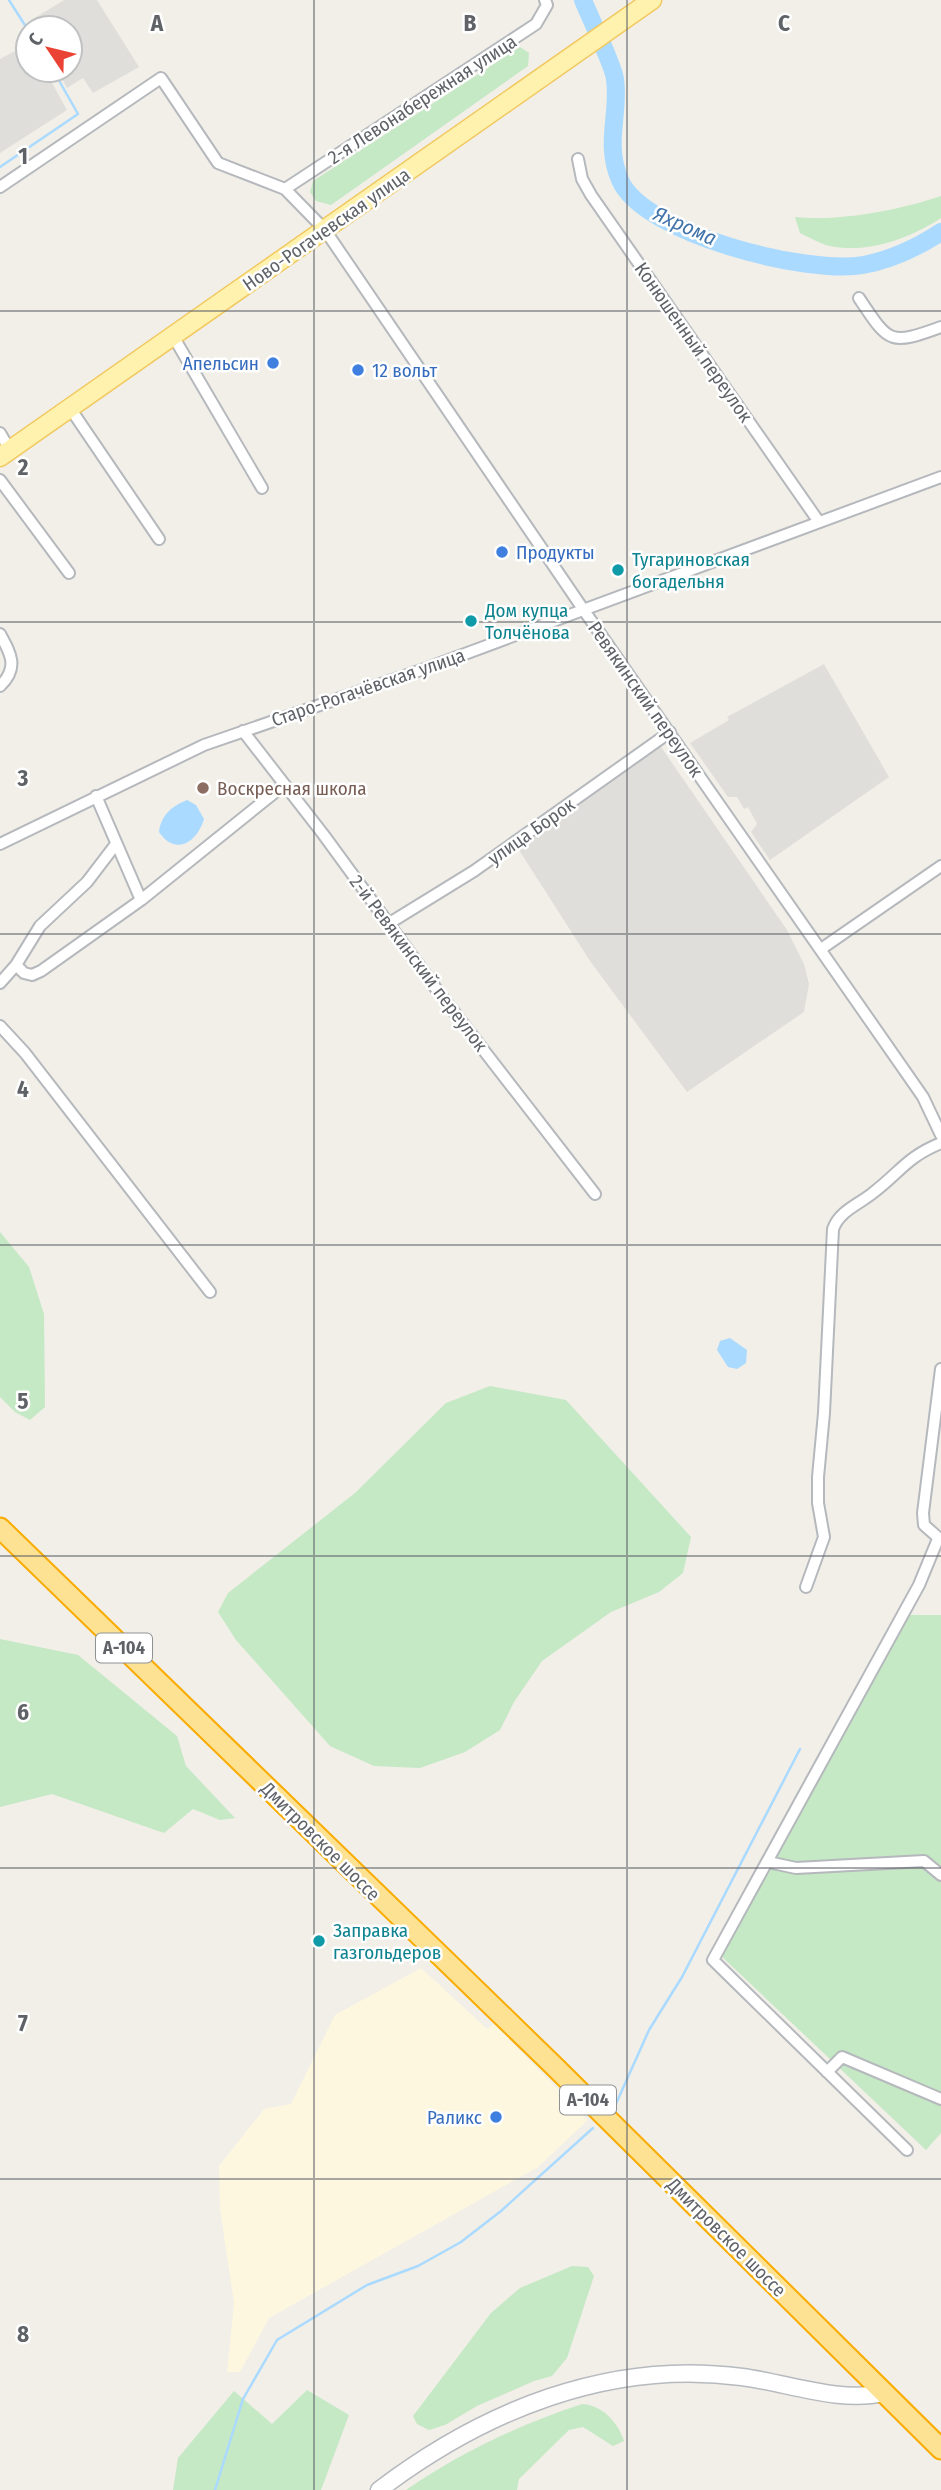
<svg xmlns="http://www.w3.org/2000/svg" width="941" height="2490" viewBox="0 0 941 2490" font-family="'Fira Sans Condensed',sans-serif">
  <rect width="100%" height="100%" fill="#f1efe8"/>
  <path fill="#fef7e0" d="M421,1968L487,2029L494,2024L588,2120L538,2167L269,2318L240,2372H227L234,2303L220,2209L219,2166L264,2109L291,2104L335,2015Z"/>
  <path fill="#e0deda" d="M64,0H97L139,67L93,93L83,78L67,88L57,70H70V28H34L30,21Z
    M28,44V70H45L67,110L0,153V59Z
    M824,664L889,777L770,860L751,832L757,824L748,807L744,809L737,797H728L690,743L729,720L727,717Z
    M659,744L787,930L804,964L809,984L804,1012L687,1092L590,961L517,847Z"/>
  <path fill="#c5e8c5" d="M520,47L529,53L528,66L331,205L316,201L310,192L313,181Z
    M941,196V218C911,238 867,254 830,246C820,244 809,237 800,233L795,217C838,222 900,210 941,196Z
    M0,1232L29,1267L44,1314L45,1407L30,1420L15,1412L0,1397Z
    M490,1386L566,1400L691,1537L683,1573L659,1592L611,1612L542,1661L514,1702L500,1730L465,1752L420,1768L374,1766L330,1746L236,1640L218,1612L228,1593L355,1493L446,1403Z
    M900,1615H941V2133L926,2150L718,1953Z
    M0,1639L78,1655L177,1736L186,1766L235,1818L220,1820L193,1809L164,1833L52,1794L0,1807Z
    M572,2266L588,2267L594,2276L567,2358L552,2376L534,2381L477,2406L445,2425L429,2430L417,2424L413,2416L491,2313L520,2288Z
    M307,2390L349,2415L321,2490H173L178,2458L234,2391L272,2424Z
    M582,2404C602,2405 618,2422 624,2441L613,2446L583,2427L569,2430L519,2479L517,2490H406C461,2452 519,2425 582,2404Z"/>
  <path fill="#aadaff" d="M187,800L196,805L204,819C197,843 175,856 159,832C161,815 172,806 187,800Z
    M730,1338L747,1350L746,1363L737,1369L728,1367L717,1350L720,1341Z"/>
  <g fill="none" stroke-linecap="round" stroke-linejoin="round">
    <path stroke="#aadaff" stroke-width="2.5" d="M9,0L28,30
      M0,167L78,114L53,70
      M615,2106L649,2030L682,1977L800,1749
      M215,2490L243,2399L277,2340L367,2285L418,2266L461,2242L501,2211L593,2128"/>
    <path stroke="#aadaff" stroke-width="18" d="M583,0C590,18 613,64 615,79C620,114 604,143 620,180C643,234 808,275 863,265C890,260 918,247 941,232"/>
    <defs>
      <path id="street" d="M578,159L582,179L591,195L819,522
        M0,187L161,78L218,163L285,189L325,230L583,609L923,1097L941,1135
        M285,189L536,24L547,5L545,0
        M859,298C889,343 889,346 941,327
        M173,336L262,488
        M70,408L159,539
        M0,433L10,450
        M0,480L69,573
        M0,634C11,654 19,668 0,686
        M243,731L323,834L437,990L595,1194
        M96,796L141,900
        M0,844L204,745L427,668L941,477
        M388,924L474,871L670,732
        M821,949L941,866
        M16,965L24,973L32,975L41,971L141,900L284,785
        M0,983L16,965L40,926L87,882L116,844
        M0,1026L25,1053L210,1292
        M941,1369L923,1513L924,1525L941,1540
        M806,1587L824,1537L818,1503V1477L824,1413L833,1229C840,1210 860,1204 874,1192C901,1171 907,1157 941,1143
        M768,1862L796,1868L924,1861L941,1875
        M827,2072L842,2057L941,2099
        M907,2150L713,1960L919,1585L938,1539"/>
      <path id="secondary" d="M379,2490C483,2411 609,2359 742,2377C788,2383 838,2403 884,2393"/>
      <path id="primary" d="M0,457L652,0"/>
      <path id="highway" d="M0,1528L555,2067L941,2449"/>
    </defs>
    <use href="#street" stroke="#b5b8bc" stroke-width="14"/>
    <use href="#secondary" stroke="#b6babf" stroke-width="19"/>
    <use href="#primary" stroke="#f2c960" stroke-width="21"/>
    <use href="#highway" stroke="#f9ab00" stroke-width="23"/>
    <use href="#street" stroke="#fff" stroke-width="10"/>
    <use href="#secondary" stroke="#fff" stroke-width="16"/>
    <use href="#primary" stroke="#fff2af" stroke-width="18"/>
    <use href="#highway" stroke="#fde293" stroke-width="19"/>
  </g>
  <path fill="none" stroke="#5f6368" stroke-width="2" stroke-opacity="0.55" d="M314,0V2490M627,0V2490M0,311H941M0,622H941M0,934H941M0,1245H941M0,1556H941M0,1868H941M0,2179H941"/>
  <g fill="#3f7fe0" stroke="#fff" stroke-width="2.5">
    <circle cx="273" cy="363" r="7"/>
    <circle cx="358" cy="370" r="7"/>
    <circle cx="502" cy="552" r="7"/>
    <circle cx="496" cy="2117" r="7"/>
  </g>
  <g fill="#0f9aa8" stroke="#fff" stroke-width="2.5">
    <circle cx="618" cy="570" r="7"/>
    <circle cx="471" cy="621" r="7"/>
    <circle cx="319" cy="1941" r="7"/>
  </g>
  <circle fill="#8d6e63" stroke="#fff" stroke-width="2.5" cx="203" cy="788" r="7"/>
  <g text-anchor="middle" stroke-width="5" stroke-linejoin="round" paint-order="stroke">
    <g fill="#fff" stroke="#8f9295" stroke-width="2">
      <rect x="96" y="1633.5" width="56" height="29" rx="5"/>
      <rect x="560" y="2085.5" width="56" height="29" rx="5"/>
    </g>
    <g font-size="18" font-weight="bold" fill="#5f6368">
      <text x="124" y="1654">А-104</text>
      <text x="588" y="2106">А-104</text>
    </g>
    <g font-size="19" fill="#5f6368" stroke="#fff">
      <text transform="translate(422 99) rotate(-33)" y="7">2-я Левонабережная улица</text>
      <text transform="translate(326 229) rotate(-35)" y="7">Ново-Рогачевская улица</text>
      <text transform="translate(694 342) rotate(55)" y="7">Конюшенный переулок</text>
      <text transform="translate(368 687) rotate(-19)" y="7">Старо-Рогачёвская улица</text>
      <text transform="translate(646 699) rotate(55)" y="7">Ревякинский переулок</text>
      <text transform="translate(531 831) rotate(-35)" y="7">улица Борок</text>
      <text transform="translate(419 963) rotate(53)" y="7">2-й Ревякинский переулок</text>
      <text transform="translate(321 1841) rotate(45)" y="7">Дмитровское шоссе</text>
      <text transform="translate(727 2237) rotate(45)" y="7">Дмитровское шоссе</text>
    </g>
    <g font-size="19" fill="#366cbe" stroke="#fff" text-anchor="end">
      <text x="259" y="370">Апельсин</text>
      <text x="372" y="377" text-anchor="start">12 вольт</text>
      <text x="516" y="559" text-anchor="start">Продукты</text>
      <text x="482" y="2124">Раликс</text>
    </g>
    <g font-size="19" fill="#0d838f" stroke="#fff" text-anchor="start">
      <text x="632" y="566">Тугариновская<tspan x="632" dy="22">богадельня</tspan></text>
      <text x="485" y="617">Дом купца<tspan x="485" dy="22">Толчёнова</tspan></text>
      <text x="333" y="1937">Заправка<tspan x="333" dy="22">газгольдеров</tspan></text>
    </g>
    <g font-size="19" fill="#785e54" stroke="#fff" text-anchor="start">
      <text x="217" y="795">Воскресная школа</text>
    </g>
    <g font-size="21" font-style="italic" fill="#4174aa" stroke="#fff">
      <text transform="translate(685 226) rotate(24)" y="7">Яхрома</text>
    </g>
  </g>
  <g font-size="23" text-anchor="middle" font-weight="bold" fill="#5f6368" stroke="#fff" stroke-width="5" stroke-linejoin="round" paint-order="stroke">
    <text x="157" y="31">A</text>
    <text x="470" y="31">B</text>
    <text x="784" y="31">C</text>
    <text x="23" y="164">1</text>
    <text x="23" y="475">2</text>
    <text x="23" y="786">3</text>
    <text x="23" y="1097">4</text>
    <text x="23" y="1409">5</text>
    <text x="23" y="1720">6</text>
    <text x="23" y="2031">7</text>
    <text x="23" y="2342">8</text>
  </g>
  <g transform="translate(49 49) rotate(305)"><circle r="33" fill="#ffffff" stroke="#bfc1c3" stroke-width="2"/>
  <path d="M0-5L12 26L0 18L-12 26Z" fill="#ea4335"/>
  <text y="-10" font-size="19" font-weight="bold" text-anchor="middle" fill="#5f6368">С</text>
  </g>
</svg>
